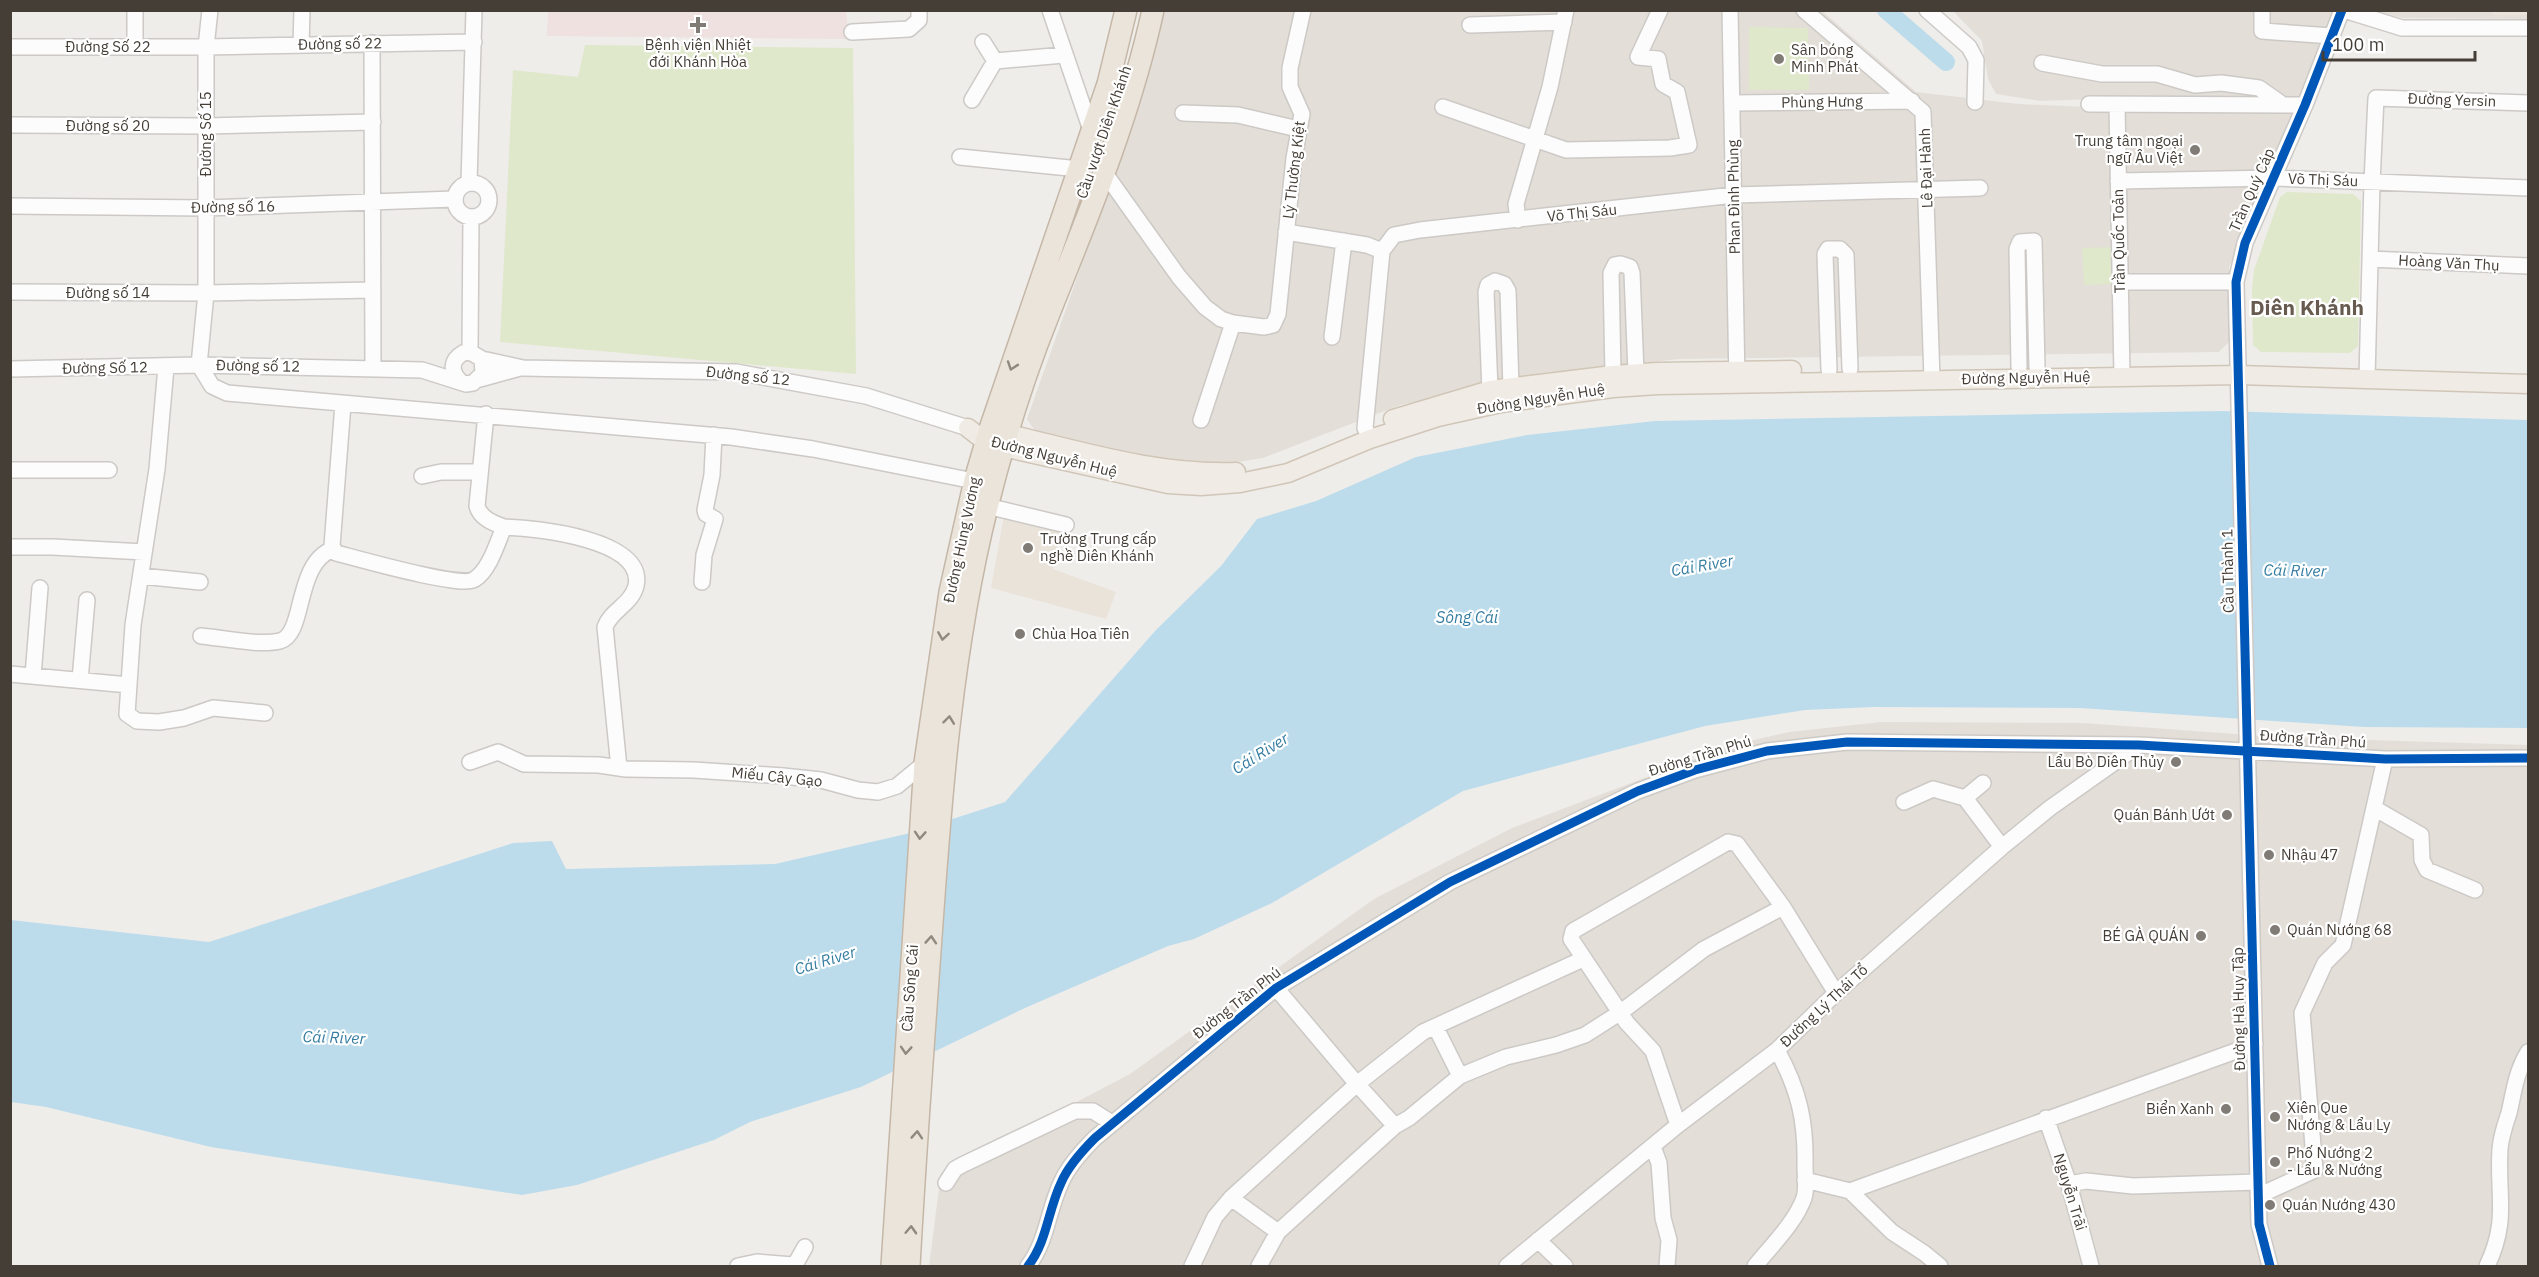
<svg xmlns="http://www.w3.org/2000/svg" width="2539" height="1277" viewBox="0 0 2539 1277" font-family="'IBM Plex Sans',sans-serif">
  <rect width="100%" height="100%" fill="#efedea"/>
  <path fill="#e3ded7" d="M1162,11H1822L1916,92L2018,104L2155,110L2246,109L2292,113L2229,267L2231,340L2219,352L1679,359L1545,373L1400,405L1263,458L1219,465L1159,463L1035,431L1027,419L1144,89Z
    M1953,11H2336L2300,98L2186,96L2040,101L1996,94L1988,79L1982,41Z
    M2375,11H2528V19L2403,18Z
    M1881,722L2084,723L2278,737L2528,745V1266H929L941,1173L1130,1074L1374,899L1512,828L1732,745L1789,732Z"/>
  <path fill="#e9e3d9" d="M2493,11H2528V15H2493Z
    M1004,515L1061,528L1053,569L1116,592L1106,619L991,588Z"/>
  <path fill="#eee1df" d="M846,10L849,39L547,36L548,11Z"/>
  <path fill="#dfe8cb" d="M1749,27L1808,28L1809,90H1749Z
    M585,45L853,48L856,374L500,342L513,70L578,77Z
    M2287,192L2353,194L2361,201L2358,346L2350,353L2261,352L2253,345L2252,289L2254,270L2280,197Z
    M2115,247L2116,284L2084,285L2082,248Z"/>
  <path fill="#bddceb" d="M2221,411L2528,420V728L2364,727L2080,708L1874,707L1805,710L1705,726L1463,791L1272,903L1194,939L1168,946L1025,1008L861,1087L750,1122L714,1140L577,1185L522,1195L211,1147L46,1107L11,1102V920L209,942L513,843L552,841L566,869L775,864L906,834L1005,802L1155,631L1221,566L1257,519L1316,501L1416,457L1527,435L1655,421Z"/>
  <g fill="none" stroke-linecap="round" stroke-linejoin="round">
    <path stroke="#bddceb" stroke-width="18" d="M1886,10L1946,62"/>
    <defs>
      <path id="minor" d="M1050,10L1092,133
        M1730,10L1737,382
        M1804,10L1923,112L1932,380
        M1927,10L1969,47L1976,60L1975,102
        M2262,10V31L2332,36
        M2344,10L2402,28H2528
        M1470,25L1564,22
        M852,32L909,29L919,20V10
        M983,42L995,61L1064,55
        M372,43L373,369
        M301,45L302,10
        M10,47H206L474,42
        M135,47V10
        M2042,63L2102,74H2157L2195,85L2221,83L2259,88L2279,102V105
        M972,100L995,61
        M1732,103L1912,101
        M2089,104L2305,105
        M2117,105L2122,377
        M1443,107L1566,150L1670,148L1689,145L1677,92L1663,84L1658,59L1638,57L1660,10
        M1183,113L1238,115L1298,129
        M10,125L206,126L373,122
        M960,157L1079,169
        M1104,172L1179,277L1205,307L1221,319L1233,323L1264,327L1273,325L1278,314L1294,158L1302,114L1290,87V68L1303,10
        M2118,181L2274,178L2528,188
        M455 200a17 17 0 1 1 34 0a17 17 0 1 1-34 0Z
        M469,183L474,10
        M10,206L206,208L454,199
        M1518,220L1516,204L1550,87L1566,10
        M1286,232L1367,245L1382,251
        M2370,259L2528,266
        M1495,281L1504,284L1508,291L1511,388L1501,403L1490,390L1486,292L1488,285Z
        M2120,282H2236
        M10,292L206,293L373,290
        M1332,337L1344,241
        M470,352L471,217
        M482,359L523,368L736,372L866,396L968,428
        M199,365L212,386L227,393L731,437L813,449L984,483
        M199,365L206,293V47L210,10
        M166,367L157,469L133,625L127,714L137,721L159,722L184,718L213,708L265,713
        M2019,367L2017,249L2020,242L2034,241L2037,367
        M10,369L199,365L422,370L466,384L473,383L483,373L482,359L470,352L463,353C451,360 450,371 460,381
        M1829,370L1825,254L1828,249H1840L1846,255L1850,369
        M1613,375L1611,273L1615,265L1621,264L1630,267L1632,273L1636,373
        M480,379L520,368
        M2367,379L2372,182L2376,98L2528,103
        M343,404L332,546L336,553C356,558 463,589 475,579C490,569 497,543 504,527C536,528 646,539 636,586C631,605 611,610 605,627L619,768
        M486,414L477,506C480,518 493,523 504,527
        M1201,420L1233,323
        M1370,439L1365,428L1382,251L1394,235L1420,230L1734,195L1980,188
        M10,470H109
        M422,476L441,472H479
        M987,506L1066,525
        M10,547H53L144,552
        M141,576L200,582
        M702,582L704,555L715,519L706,514L705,510L712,475L714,435
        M201,636C224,638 259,646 280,641C306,634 294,564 333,549
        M10,674L129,685
        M33,676L40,588
        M80,680L87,600
        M470,762L498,752L524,764L599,765L626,769L694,770L783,776L821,780L858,790L878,792L897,786L925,763
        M1965,798L1983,783
        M1904,802L1933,789L1965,798L2002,847
        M2374,808L2421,835L2422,860L2427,870L2475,890
        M1583,959L1423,1032L1357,1084L1395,1126L1409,1118L1460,1076L1506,1057L1556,1045L1585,1035L1621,1012L1704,949L1783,907L1836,993
        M1436,1028L1460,1076
        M2046,1118L2069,1184L2091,1266
        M1678,1125L1653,1051L1627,1023L1571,939L1573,931L1728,842L1737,844L1783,907
        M1653,1147L1659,1163L1663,1218L1669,1240L1667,1266
        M1805,1180L1850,1191L2255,1044
        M946,1183L955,1169L962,1165L1075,1111H1093L1112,1123
        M2069,1184L2086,1181L2133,1186L2258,1182
        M1850,1191L1892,1232L1924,1253L1940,1266
        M2258,1196L2315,1170L2302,1013L2325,963L2343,945L2385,759
        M1231,1198L1278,1232
        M1538,1240L1565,1266
        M738,1266L757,1262L793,1265L796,1263L805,1247
        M1028,1266C1047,1242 1048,1210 1061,1183C1068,1166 1082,1151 1095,1138L1276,988L1450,882L1638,791L1695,770L1767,751L1847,742L2139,745L2385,759L2528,758
        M1192,1266L1215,1217L1231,1198L1357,1084L1276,988
        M1259,1266L1278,1232L1395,1126
        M1507,1266L1678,1125L1777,1050L1836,993L2002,847L2050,808L2139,745
        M1755,1266C1771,1246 1795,1223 1804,1198C1807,1189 1805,1176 1805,1166C1806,1121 1799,1090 1777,1050
        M2270,1266L2259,1224L2236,282L2245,243L2305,105L2342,10
        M2487,1266C2509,1220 2497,1196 2500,1149C2501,1136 2505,1125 2509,1113C2514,1091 2516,1072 2528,1052"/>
      <path id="major" d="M1393,419L1490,390L1613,375L1657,372L1792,370
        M968,428L986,442L1003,447L1168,484L1201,486L1240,483L1288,473L1370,439L1438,417L1501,403L1613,388L1658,385L2238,375L2528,384
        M996,431C1076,449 1153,475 1236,472"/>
      <path id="highway" d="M892,1266L925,763L950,592L975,480L990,429L1108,84L1126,10
        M909,1266C915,1157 923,1047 931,937C941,793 952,648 987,507C1003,443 1023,378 1048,316C1088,216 1130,116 1153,10"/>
    </defs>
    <use href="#minor" stroke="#ccc9c6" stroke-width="18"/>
    <use href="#major" stroke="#d0c6b8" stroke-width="21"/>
    <use href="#highway" stroke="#c5b7a7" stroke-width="24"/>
    <use href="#minor" stroke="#fdfcfc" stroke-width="15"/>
    <use href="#major" stroke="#f0ebe4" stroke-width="18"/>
    <use href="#highway" stroke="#ebe4da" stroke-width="21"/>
    <defs>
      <path id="cycleway" d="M1028,1266C1047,1242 1048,1210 1061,1183C1068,1166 1082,1151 1095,1138L1276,988L1450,882L1638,791L1695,770L1767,751L1847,742L2139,745L2385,759L2528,758
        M2270,1266L2259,1224L2236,282L2245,243L2305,105L2342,10"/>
    </defs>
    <use href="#cycleway" stroke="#fff" stroke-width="13"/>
    <use href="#cycleway" stroke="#0057b8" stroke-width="9"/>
  </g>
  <defs><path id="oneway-chevron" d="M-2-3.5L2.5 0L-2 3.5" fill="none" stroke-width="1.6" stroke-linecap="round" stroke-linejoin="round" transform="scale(1.5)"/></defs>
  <g stroke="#8f8980">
    <use href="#oneway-chevron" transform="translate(1012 366) rotate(109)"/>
    <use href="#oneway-chevron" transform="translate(943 636) rotate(99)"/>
    <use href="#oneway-chevron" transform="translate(949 720) rotate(-83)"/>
    <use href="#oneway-chevron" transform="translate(920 835) rotate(94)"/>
    <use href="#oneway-chevron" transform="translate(931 940) rotate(-86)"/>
    <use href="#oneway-chevron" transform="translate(906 1050) rotate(94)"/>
    <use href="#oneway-chevron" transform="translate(917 1135) rotate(-86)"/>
    <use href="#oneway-chevron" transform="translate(911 1230) rotate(-87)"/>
  </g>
  <g fill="#807b75" stroke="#fff" stroke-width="2">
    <path d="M695 16h6v6h6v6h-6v6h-6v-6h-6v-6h6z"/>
    <circle cx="1779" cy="59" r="6"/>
    <circle cx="2195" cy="150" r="6"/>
    <circle cx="1028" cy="548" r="6"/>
    <circle cx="1020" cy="634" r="6"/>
    <circle cx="2176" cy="762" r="6"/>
    <circle cx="2227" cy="815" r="6"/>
    <circle cx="2269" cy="855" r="6"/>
    <circle cx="2275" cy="930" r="6"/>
    <circle cx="2201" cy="936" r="6"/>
    <circle cx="2226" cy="1109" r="6"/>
    <circle cx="2275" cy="1117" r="6"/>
    <circle cx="2275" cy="1162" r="6"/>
    <circle cx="2270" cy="1205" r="6"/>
  </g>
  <g text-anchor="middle" stroke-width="4.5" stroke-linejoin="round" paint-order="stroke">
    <g font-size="15" fill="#443e36" stroke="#fff">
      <text transform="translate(340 44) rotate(-1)" y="5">Đường số 22</text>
      <text x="108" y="52">Đường Số 22</text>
      <text transform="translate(2452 100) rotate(2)" y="5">Đường Yersin</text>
      <text transform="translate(1822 102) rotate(-1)" y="5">Phùng Hưng</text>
      <text x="108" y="131">Đường số 20</text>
      <text transform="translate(1104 132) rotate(-71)" y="5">Cầu vượt Diên Khánh</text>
      <text transform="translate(206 134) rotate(-90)" y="5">Đường Số 15</text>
      <text transform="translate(1926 168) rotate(-92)" y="5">Lê Đại Hành</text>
      <text transform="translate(1294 170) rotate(-83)" y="5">Lý Thường Kiệt</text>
      <text transform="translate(2323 180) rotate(2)" y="5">Võ Thị Sáu</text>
      <text transform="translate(2252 190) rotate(-66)" y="5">Trần Quý Cáp</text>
      <text transform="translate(1734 197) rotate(-91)" y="5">Phan Đình Phùng</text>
      <text transform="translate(233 207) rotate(-1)" y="5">Đường số 16</text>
      <text transform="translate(1582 213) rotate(-6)" y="5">Võ Thị Sáu</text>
      <text transform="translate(2119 241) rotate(-91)" y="5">Trần Quốc Toản</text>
      <text transform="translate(2449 263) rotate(3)" y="5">Hoàng Văn Thụ</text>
      <text x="108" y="298">Đường số 14</text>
      <text transform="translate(258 366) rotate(1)" y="5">Đường số 12</text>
      <text transform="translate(105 368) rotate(-1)" y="5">Đường Số 12</text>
      <text transform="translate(748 376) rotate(6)" y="5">Đường số 12</text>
      <text transform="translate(2026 378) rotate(-1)" y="5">Đường Nguyễn Huệ</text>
      <text transform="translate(1541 399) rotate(-9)" y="5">Đường Nguyễn Huệ</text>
      <text transform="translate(1054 457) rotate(14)" y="5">Đường Nguyễn Huệ</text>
      <text transform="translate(962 540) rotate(-78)" y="5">Đường Hùng Vương</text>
      <text transform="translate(2228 571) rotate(-91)" y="5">Cầu Thành 1</text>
      <text transform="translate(2313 739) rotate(4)" y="5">Đường Trần Phú</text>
      <text transform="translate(1700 756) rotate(-17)" y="5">Đường Trần Phú</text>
      <text transform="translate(777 777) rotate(6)" y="5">Miếu Cây Gạo</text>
      <text transform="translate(910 988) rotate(-86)" y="5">Cầu Sông Cái</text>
      <text transform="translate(1237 1003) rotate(-38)" y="5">Đường Trần Phú</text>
      <text transform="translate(1824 1006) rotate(-43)" y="5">Đường Lý Thái Tổ</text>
      <text transform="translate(2239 1009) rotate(-91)" y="5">Đường Hà Huy Tập</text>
      <text transform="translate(2070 1192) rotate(73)" y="5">Nguyễn Trãi</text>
    </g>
    <g font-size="15" fill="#443e36" stroke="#fff" text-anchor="start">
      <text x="698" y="50" text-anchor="middle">Bệnh viện Nhiệt<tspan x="698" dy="17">đới Khánh Hòa</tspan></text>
      <text x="1791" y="55">Sân bóng<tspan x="1791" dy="17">Minh Phát</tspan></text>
      <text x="2183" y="146" text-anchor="end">Trung tâm ngoại<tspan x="2183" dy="17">ngữ Âu Việt</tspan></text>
      <text x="1040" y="544">Trường Trung cấp<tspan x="1040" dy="17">nghề Diên Khánh</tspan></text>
      <text x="1032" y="639">Chùa Hoa Tiên</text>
      <text x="2164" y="767" text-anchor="end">Lẩu Bò Diên Thủy</text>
      <text x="2215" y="820" text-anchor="end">Quán Bánh Ướt</text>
      <text x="2281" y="860">Nhậu 47</text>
      <text x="2287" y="935">Quán Nướng 68</text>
      <text x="2189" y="941" text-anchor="end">BÉ GÀ QUÁN</text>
      <text x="2287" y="1113">Xiên Que<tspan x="2287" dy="17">Nướng &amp; Lẩu Ly</tspan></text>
      <text x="2214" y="1114" text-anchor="end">Biển Xanh</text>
      <text x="2287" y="1158">Phố Nướng 2<tspan x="2287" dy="17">- Lẩu &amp; Nướng</tspan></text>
      <text x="2282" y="1210">Quán Nướng 430</text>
    </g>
    <g font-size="16" font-style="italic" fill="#357da1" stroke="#fff">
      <text transform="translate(1702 565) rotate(-10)" y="6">Cái River</text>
      <text transform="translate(2295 570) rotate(1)" y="6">Cái River</text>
      <text x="1467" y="623">Sông Cái</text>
      <text transform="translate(1260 753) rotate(-32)" y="6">Cái River</text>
      <text transform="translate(825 960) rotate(-17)" y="6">Cái River</text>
      <text transform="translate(334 1037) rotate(2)" y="6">Cái River</text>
    </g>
    <g font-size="21" font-weight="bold" fill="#675a4e" stroke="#fff">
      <text x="2307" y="315">Diên Khánh</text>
    </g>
  </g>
  <rect width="2539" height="1277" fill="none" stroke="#443e36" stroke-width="24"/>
  <path d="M2323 51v9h152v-9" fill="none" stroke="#443e36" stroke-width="3"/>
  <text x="2332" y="51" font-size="18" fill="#443e36" stroke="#ffffff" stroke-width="4.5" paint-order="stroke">100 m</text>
</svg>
